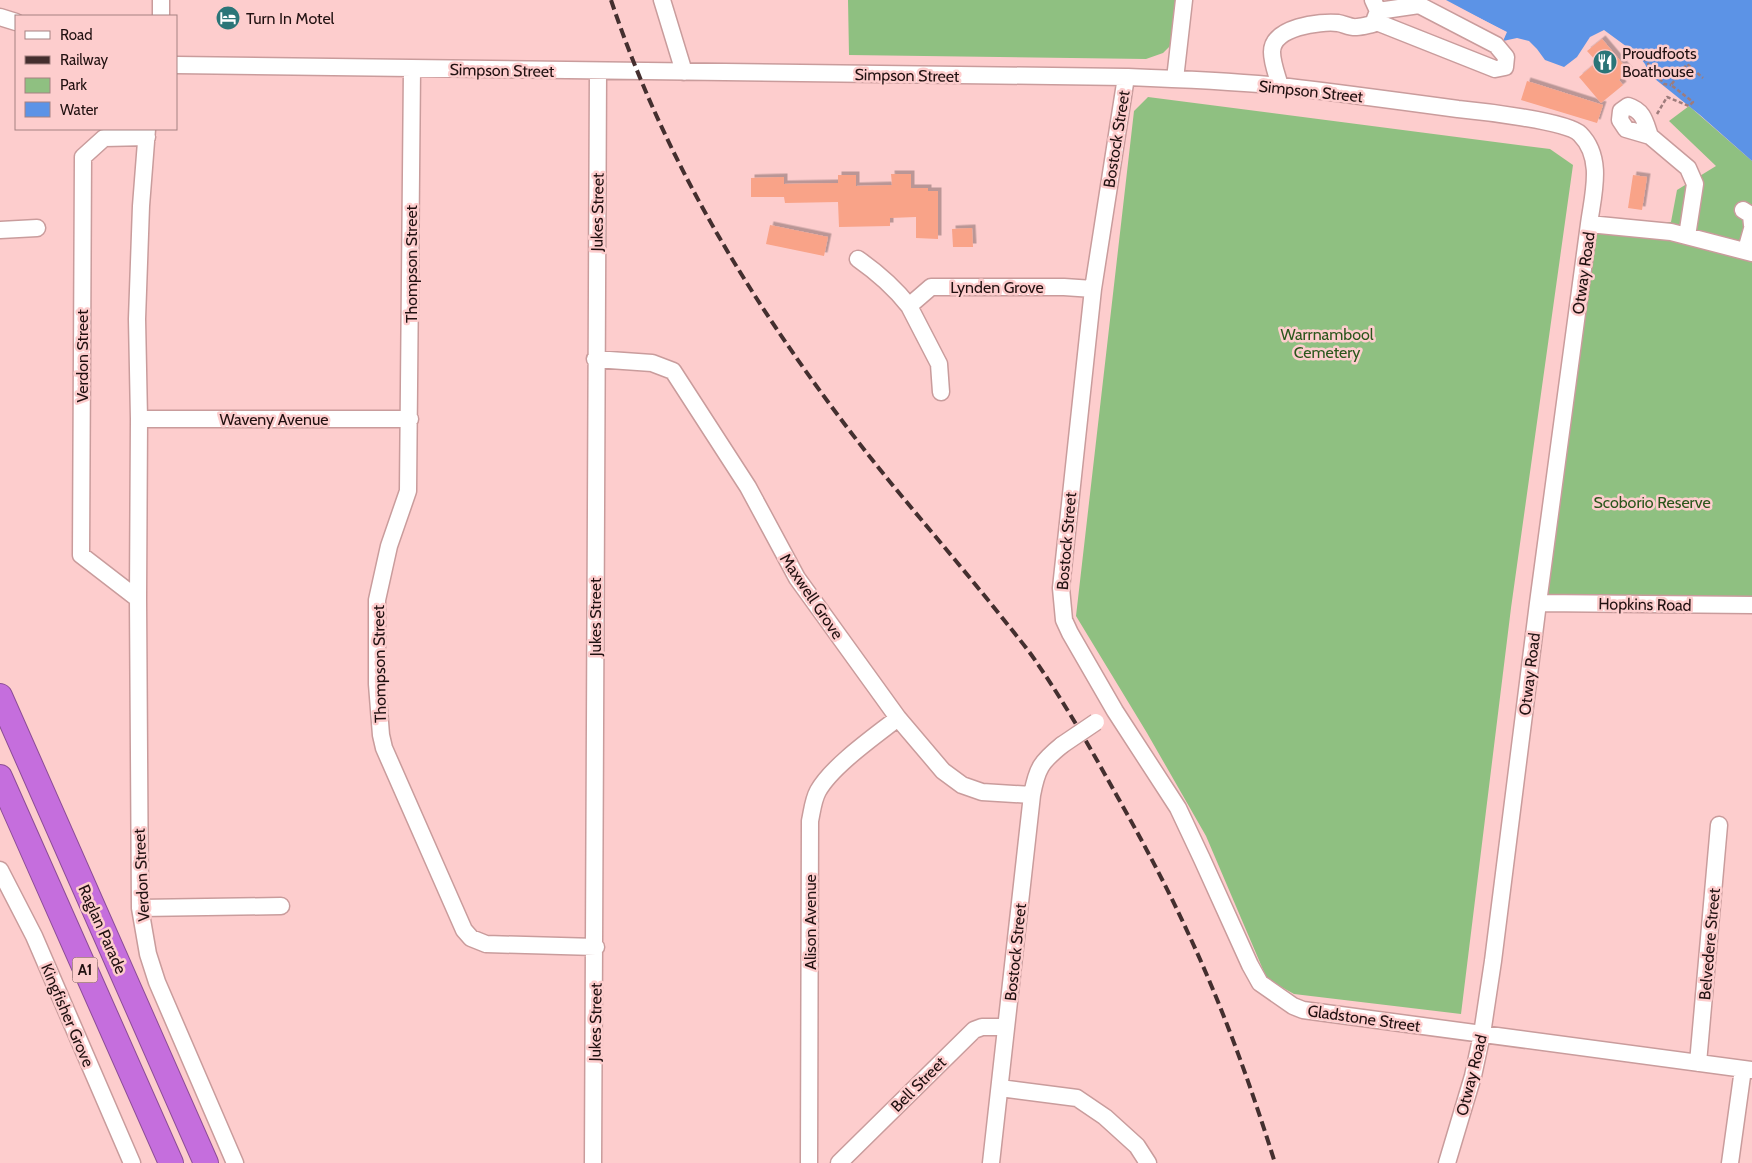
<svg xmlns="http://www.w3.org/2000/svg" width="1752" height="1163" viewBox="0 0 1752 1163" font-family="Cabin,sans-serif">
  <defs>
    <filter id="shadow"><feDropShadow dx="3.5" dy="-3.5" stdDeviation="0" flood-color="#0004"/></filter>
  </defs>
  <rect width="100%" height="100%" fill="#fdcdcd"/>
  <path fill="#8fc081" d="M848,0H1179L1172,44L1163,53L1146,59L849,55Z
    M1148,97L1550,149L1573,165L1511,608L1461,1014L1294,994L1267,979L1206,836L1147,733L1076,616L1134,111Z
    M1689,106L1752,161V605L1538,603L1589,224L1671,222L1677,190L1716,166L1669,121Z"/>
  <path fill="#5c93e6" d="M1446,0H1752V161L1700,115L1650,75L1645,64L1638,55L1604,30L1590,37L1577,57L1564,67L1545,60L1537,49L1529,41L1517,38L1503,41L1506,32Z"/>
  <path fill="#fdcdcd" d="M1444,0L1507,32L1503,41L1501,40L1503,33L1453,7Z"/>
  <path fill="#f9a388" filter="url(#shadow)" d="M1602,39L1629,71L1619,80L1623,85L1601,103L1579,77L1597,62L1587,51Z
    M1527,81L1603,105L1597,123L1521,100Z
    M891,174H911V188H928V191H938V239L916,238V217L890,218V226L839,227L838,202L785,203L784,197H751V178L784,177V184L838,183V175H856V186L892,185Z
    M1633,175L1647,177L1642,210L1628,208Z
    M770,225L828,237L824,256L766,244Z
    M972,228L973,247H953L952,229Z"/>
  <g fill="none" stroke-linecap="round" stroke-linejoin="round">
    <defs>
      <path id="minor" d="M662,0L684,72
        M161,16V0
        M0,17L16,22
        M1374,21L1495,69L1505,67L1506,57L1496,45L1419,5L1378,11
        M176,65L1126,77C1177,79 1229,81 1281,86C1340,93 1399,101 1458,109C1479,111 1567,121 1580,134C1604,158 1593,194 1589,224L1538,603L1493,961L1482,1034L1473,1076L1447,1163
        M412,69L408,491L389,546L377,600V684L381,735L384,748L464,930L471,938L486,944L596,947
        M1126,77L1093,289L1061,588L1064,620L1070,633L1115,711L1178,808L1202,859L1250,965L1260,983L1293,1006L1303,1010L1752,1070
        M1175,79L1184,0
        M1280,86C1277,75 1272,63 1272,52C1272,27 1320,21 1338,23C1344,24 1351,28 1357,27C1362,27 1368,25 1373,24L1378,11L1373,0
        M147,129L141,206L137,319L139,419L138,599L140,908L148,954L157,982L235,1163
        M1650,136C1645,122 1644,111 1628,106L1621,111L1620,120L1626,129L1650,136L1688,168L1695,184L1687,236
        M1743,210L1751,215L1752,225
        M1589,224L1671,232L1752,253
        M0,230L37,228
        M1746,250L1752,229
        M858,259C878,273 894,287 909,306
        M595,359L652,363L673,371L748,487L797,578L898,718L943,771L962,785L982,792L1032,795
        M941,392L939,364L909,306L931,287H1064L1093,289
        M139,419H410
        M138,599L81,555L83,157L104,138L147,137
        M1538,603L1752,605
        M0,870L34,936L132,1163
        M140,908L281,906
        M1698,1063L1719,825
        M1000,1088L1077,1098L1105,1117L1137,1146L1148,1163
        M593,1163C597,799 594,435 598,71
        M809,1163L810,821C812,812 813,800 818,791C832,766 875,736 898,718
        M839,1163L974,1030L982,1027H1006
        M991,1163L1032,795C1037,768 1041,762 1062,745
        M1730,1163L1743,1069"/>
      <path id="highway" d="M0,696L206,1163
        M0,777L171,1163"/>
    </defs>
    <use href="#minor" stroke="#c99c9c" stroke-width="19"/>
    <use href="#highway" stroke="#8c4d96" stroke-width="26"/>
    <path stroke="#9e7c7c" stroke-width="2.5" stroke-dasharray="4 2.5" stroke-linecap="butt" d="M1638,55L1642,56L1664,84L1671,85
      M1657,114L1667,97L1689,106L1693,102L1671,85L1687,64L1703,78"/>
    <use href="#minor" stroke="#fff" stroke-width="16"/>
    <use href="#highway" stroke="#c56edd" stroke-width="24"/>
    <path stroke="#442f2f" stroke-width="4" stroke-dasharray="10 5" stroke-linecap="butt" d="M611,0C667,168 758,313 866,452C911,509 959,563 1004,620C1015,634 1027,648 1037,663C1066,705 1092,751 1117,796C1143,842 1167,887 1189,935C1223,1008 1251,1086 1275,1163"/>
    <defs>
      <path id="minor-bridge" d="M1062,745L1096,722"/>
    </defs>
    <use href="#minor-bridge" stroke="#c99c9c" stroke-width="19" stroke-linecap="butt"/>
    <use href="#minor-bridge" stroke="#fff" stroke-width="16"/>
  </g>
  <defs>
    <symbol id="hotel-disc" viewBox="-11 -11 22 22"><circle r="9.5" fill="#2b7578" stroke="#fdcdcd"/><path d="M-6-4.5h1.5V1H6V5H4.5V3h-9V5H-6ZM-4 0a1.8 1.8 0 1 1 3.6 0ZM.5 0V-2.5h3Q6-2.5 6 0Z" fill="#fff"/></symbol>
    <symbol id="restaurant-disc" viewBox="-11 -11 22 22"><circle r="9.5" fill="#2b7578" stroke="#fdcdcd"/><path d="M-5-6h1v4h1v-4h1v4h1v-4h1v5L-1.5 .5V6h-2V.5L-5-1ZM5-6V6H3V1.5H1.5Q1.5-4 5-6Z" fill="#fff"/></symbol>
  </defs>
  <g fill-rule="evenodd">
    <use href="#hotel-disc" x="214" y="4" width="28" height="28"/>
    <use href="#restaurant-disc" x="1591" y="48" width="28" height="28"/>
  </g>
  <g text-anchor="middle" stroke-width="5" stroke-linejoin="round" paint-order="stroke">
    <rect fill="#fdcdcd" stroke="#634949" stroke-width="1" x="72.5" y="957.5" width="25" height="25" rx="4"/>
    <g font-size="15" font-weight="bold" fill="#211111">
      <text x="85" y="975">A1</text>
    </g>
    <g font-size="16" fill="#211111" stroke="#fdcdcd" text-anchor="start">
      <text x="246" y="24">Turn In Motel</text>
      <text x="1622" y="59">Proudfoots<tspan x="1622" dy="18">Boathouse</tspan></text>
    </g>
    <g font-size="16" fill="#211111" stroke="#fdcdcd">
      <text transform="translate(502 70) rotate(1)" y="6">Simpson Street</text>
      <text transform="translate(907 75) rotate(1)" y="6">Simpson Street</text>
      <text transform="translate(1311 91) rotate(6)" y="6">Simpson Street</text>
      <text transform="translate(1116 139) rotate(-81)" y="6">Bostock Street</text>
      <text transform="translate(597 212) rotate(-89)" y="6">Jukes Street</text>
      <text transform="translate(411 264) rotate(-90)" y="6">Thompson Street</text>
      <text transform="translate(1583 273) rotate(-82)" y="6">Otway Road</text>
      <text x="997" y="293">Lynden Grove</text>
      <text transform="translate(82 356) rotate(-90)" y="6">Verdon Street</text>
      <text x="274" y="425">Waveny Avenue</text>
      <text transform="translate(1066 541) rotate(-85)" y="6">Bostock Street</text>
      <text transform="translate(812 596) rotate(56)" y="6">Maxwell Grove</text>
      <text transform="translate(1645 604) rotate(1)" y="6">Hopkins Road</text>
      <text transform="translate(595 617) rotate(-90)" y="6">Jukes Street</text>
      <text transform="translate(379 664) rotate(-91)" y="6">Thompson Street</text>
      <text transform="translate(1529 674) rotate(-83)" y="6">Otway Road</text>
      <text transform="translate(141 875) rotate(-93)" y="6">Verdon Street</text>
      <text transform="translate(810 922) rotate(-90)" y="6">Alison Avenue</text>
      <text transform="translate(103 929) rotate(66)" y="6">Raglan Parade</text>
      <text transform="translate(1709 944) rotate(-85)" y="6">Belvedere Street</text>
      <text transform="translate(1015 952) rotate(-84)" y="6">Bostock Street</text>
      <text transform="translate(68 1015) rotate(67)" y="6">Kingfisher Grove</text>
      <text transform="translate(1364 1018) rotate(8)" y="6">Gladstone Street</text>
      <text transform="translate(595 1022) rotate(-89)" y="6">Jukes Street</text>
      <text transform="translate(1471 1075) rotate(-76)" y="6">Otway Road</text>
      <text transform="translate(918 1084) rotate(-45)" y="6">Bell Street</text>
    </g>
    <g font-size="16" fill="#2b561c" stroke="#fdcdcd">
      <text x="1327" y="340">Warrnambool<tspan x="1327" dy="18">Cemetery</tspan></text>
      <text x="1652" y="508">Scoborio Reserve</text>
    </g>
  </g>
  <rect x="15" y="15" width="162" height="115" fill="#fdcdcd" stroke="#a58282"/>
  <rect x="25" y="31" width="25" height="8" fill="#ffffff" stroke="#a58282"/>
  <text x="60" y="40" font-size="15" fill="#211111">Road</text>
  <rect x="25" y="56" width="25" height="8" fill="#442f2f" stroke="#a58282"/>
  <text x="60" y="65" font-size="15" fill="#211111">Railway</text>
  <rect x="25" y="78" width="25" height="15" fill="#8fc081" stroke="#a58282"/>
  <text x="60" y="90" font-size="15" fill="#211111">Park</text>
  <rect x="25" y="102" width="25" height="15" fill="#5c93e6" stroke="#a58282"/>
  <text x="60" y="115" font-size="15" fill="#211111">Water</text>
</svg>
